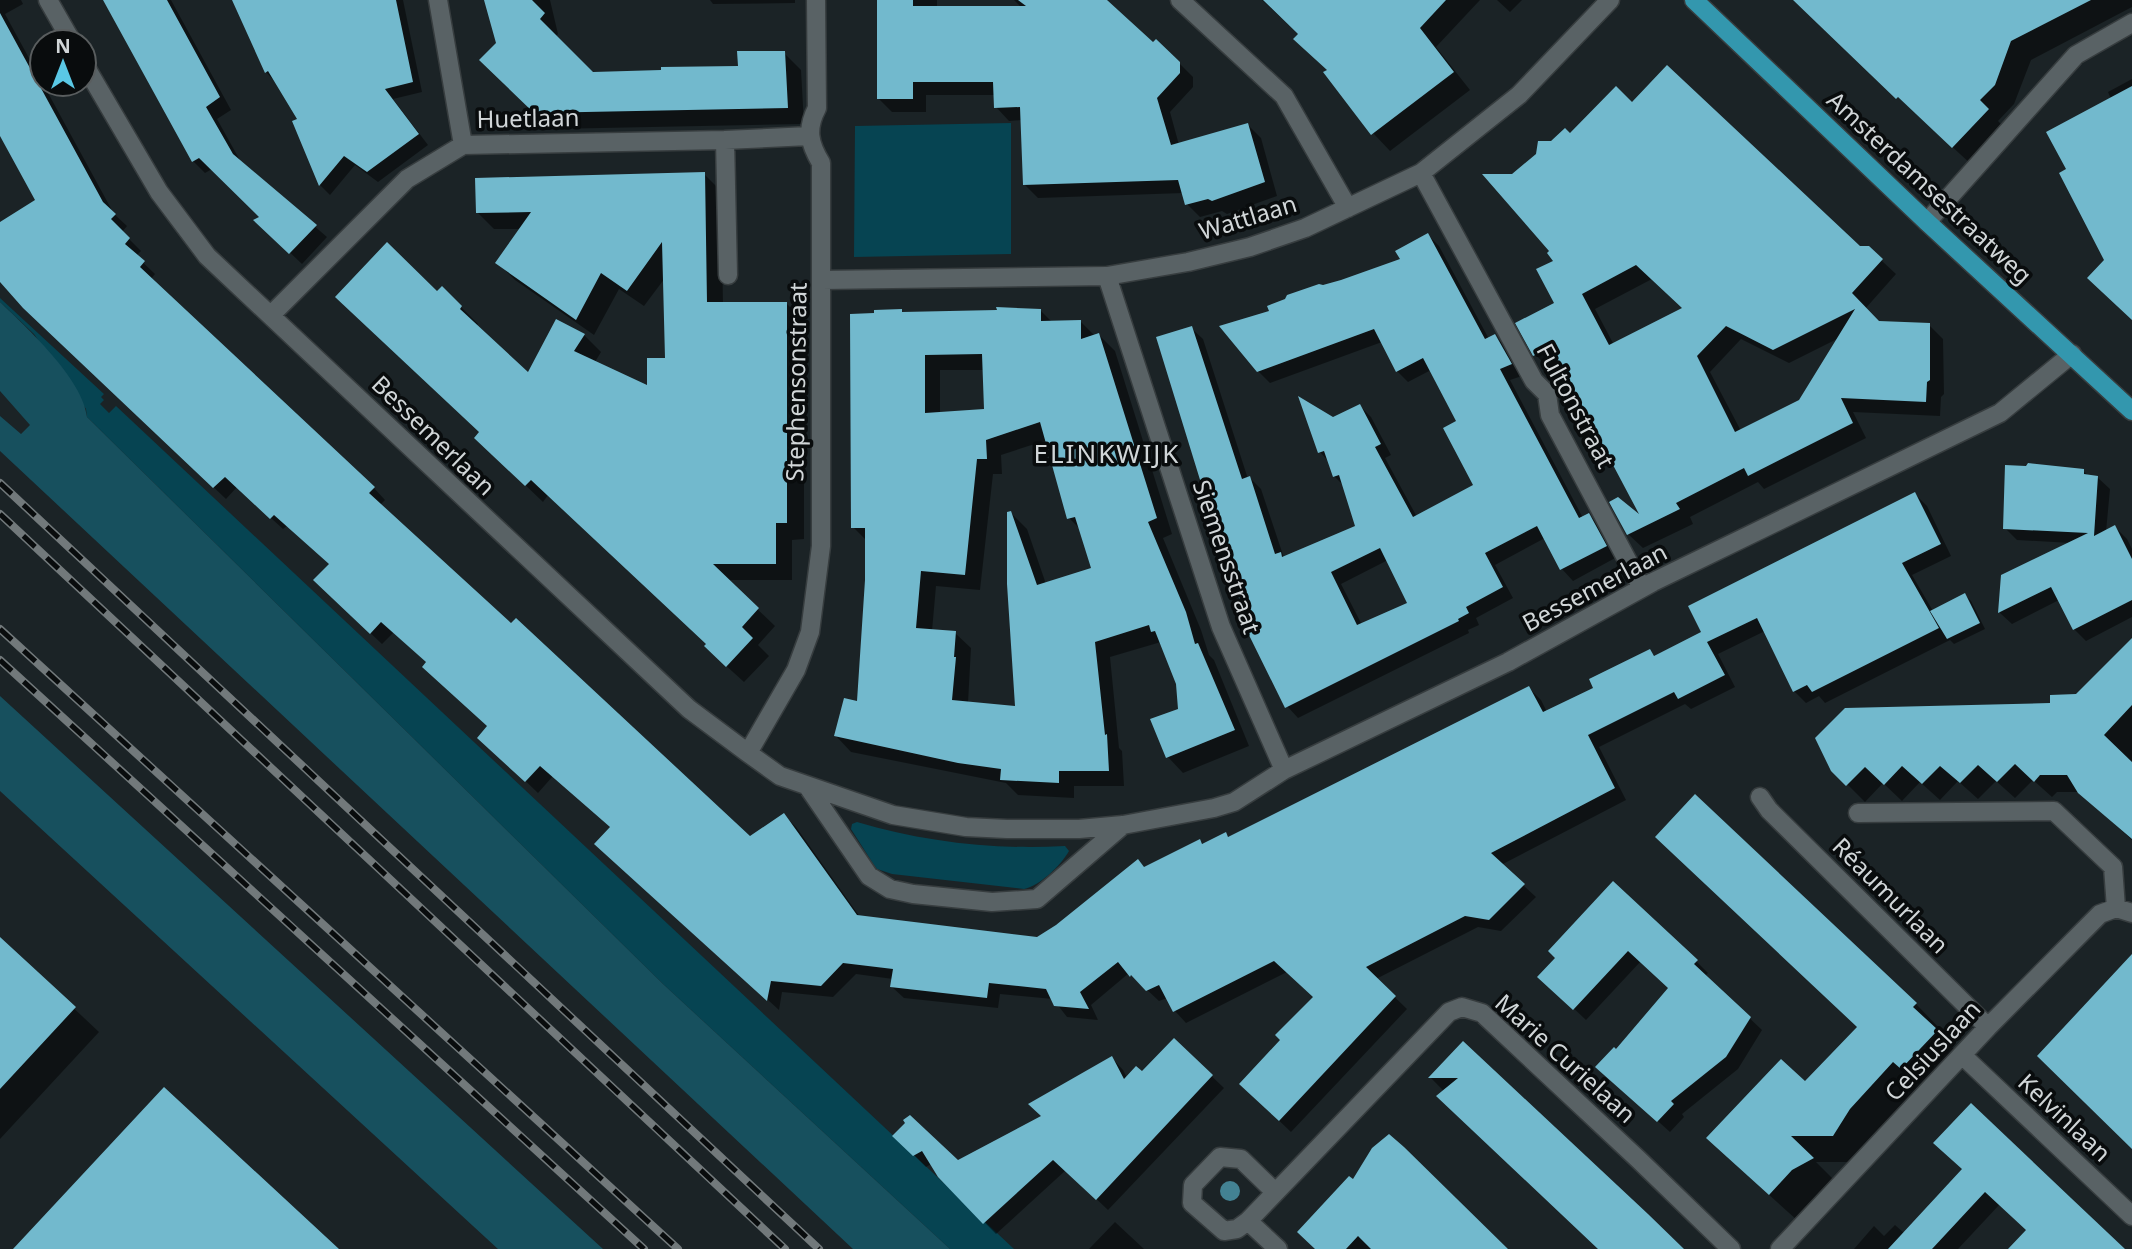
<svg xmlns="http://www.w3.org/2000/svg" width="2132" height="1249" viewBox="0 0 2132 1249" font-family="'Noto Sans',sans-serif">
  <rect width="100%" height="100%" fill="#1b2326"/>
  <path fill="#064452" d="M1011,123V254L854,257L855,126Z
    M0,298L104,394L101,397L104,400L100,404L109,413L116,406L1014,1249H950L663,984L87,417L86,409L34,334L0,302Z
    M857,822C924,842 995,850 1065,846L1069,851C1061,865 1040,886 1024,889L892,874L877,869L874,865L851,829L852,824Z"/>
  <path fill="#17505e" d="M0,302C27,328 83,379 87,417L663,984L950,1249H853L0,451V416L21,434L30,425L0,391Z
    M0,696L603,1249H498L0,791Z"/>
  <path fill="#0007" fill-rule="evenodd" d="M0,0H21L23,4L5,14L114,214L127,226L122,232L141,251L136,256L155,274L151,279L374,488L385,500L380,505L511,626L750,838L784,815L796,827L860,917L1037,939L1145,869L1200,841L1204,845L1226,834L1230,838L1529,688L1541,700L1547,712L1595,688L1649,651L1656,657L1704,633L1915,494L1927,506L1951,556L1912,575L1933,611L1965,595L1971,601L1985,629L1954,644L1950,640L1825,703L1819,696L1806,703L1794,691L1765,631L1718,654L1735,687L1691,709L1685,704L1599,747L1626,800L1501,865L1536,897L1501,931L1478,927L1376,979L1407,1009L1291,1132L1253,1096L1282,1040L1315,998L1287,972L1186,1023L1175,1011L1167,998L1159,1001L1129,973L1091,1005L1098,1020L1067,1017L1053,999L1000,994L998,1008L904,998L892,987L893,979L856,974L833,997L782,992L779,1010L608,855L612,828L553,776L538,793L492,749L489,727L428,663L394,632L382,644L327,592L330,564L287,526L283,529L237,487L226,499L37,320L0,279V224L38,201L0,133Z
    M105,0H171L231,110L217,119L242,164L327,237L302,264L256,220L262,217L212,169L205,173L193,161Z
    M234,0H403L422,92L393,99L428,145L378,182L355,165L330,195L320,185L294,122L300,119L276,83L266,72Z
    M486,0H550L558,34L555,37L592,73L739,68L784,53L801,70L804,124L552,129L498,77L497,44Z
    M710,0H795V3L713,4Z
    M879,0H937V8H1022L1014,0H1105L1153,44L1179,63L1193,77V87L1170,112L1179,145L1248,125L1261,138L1277,196L1227,214L1222,211L1200,217L1187,204L1184,193L1038,198L1025,185L1022,120L1009,121L996,107L995,95H926V112H892L879,99Z
    M1262,0H1480L1436,47L1470,90L1390,151L1373,133L1329,70L1299,35Z
    M1497,0H1522L1510,12Z
    M1793,0H2132V7L2031,60L2014,104L1998,121L2007,130L1973,166Z
    M2132,79V319L2068,170L2111,99L2108,92Z
    M1632,104L1860,248H1868L1896,274L1865,309L1879,323L1929,325L1943,339L1944,394L1941,397L1940,416L1853,412L1866,438L1764,489L1758,482L1690,517L1693,524L1643,548L1628,534L1645,521L1561,364L1549,369L1535,354L1556,304V261L1513,176L1551,143ZM1652,279L1684,309L1614,345L1595,309ZM1839,338L1801,401L1741,431L1710,372L1741,339L1789,363Z
    M704,174L721,191L723,304H787L804,321V539L792,540V580H727L775,626L758,645L769,656L744,682L723,663L708,644L548,495L543,502L493,454L481,432L437,293L442,288L478,324L476,326L529,375L557,321L584,335L601,352L595,362L648,387L667,360L665,278L644,306L619,289L594,335L515,280L498,263L522,229H494L477,212Z
    M1428,235L1439,246L1489,339L1495,336L1506,347L1522,376L1510,380L1583,518L1589,515L1600,526L1617,557L1573,581L1562,569L1545,538L1495,565L1513,598L1476,618L1479,625L1468,630L1469,633L1298,718L1287,706L1191,328L1203,339L1248,479L1250,478L1261,489L1284,558L1358,527L1344,486L1334,476L1329,462L1320,452L1333,419L1360,406L1371,417L1391,455L1385,458L1417,517L1475,486L1458,422L1431,370L1408,382L1397,371L1382,342L1270,383L1258,371L1272,313L1323,287L1403,260ZM1388,560L1410,604L1362,625L1341,584Z
    M1041,311L1053,323L1081,322L1095,336L1099,335L1115,351L1172,534L1163,538L1201,630L1209,655L1214,660L1249,746L1183,773L1168,757L1187,707L1161,642L1110,657L1119,748L1122,751L1124,786H1074V798L1018,795L1006,783L851,752L836,736L858,703L867,580V541L853,527L904,314ZM940,370H984L986,411L940,413ZM1047,440L1069,518L1081,530L1093,569L1046,584L1027,529L1011,513L1017,708L968,703L971,648L955,633L932,631L936,586L980,590L993,474H1002L1001,455Z
    M2083,471L2089,476L2097,477L2110,489L2106,532L2115,527L2127,539L2132,549V617L2086,641L2074,629L2059,600L2012,624L2000,613L2002,576L2071,543L2017,540L2005,528Z
    M2132,640V840L2079,792H2057L2052,797L2033,780L2015,798L1996,781L1978,799L1958,781L1940,800L1920,782L1902,801L1883,783L1865,802L1833,770L2076,696Z
    M1695,797L1916,1004L1943,1032L1940,1035L1964,1059L1860,1162H1816L1840,1186L1798,1221L1736,1165L1805,1083L1858,1028L1657,837Z
    M1613,884L1696,961L1708,973L1705,976L1762,1030L1738,1069L1682,1114L1684,1117L1670,1132L1610,1078L1616,1052L1670,989L1641,961L1586,1020L1552,988L1557,958Z
    M0,939L99,1032L0,1139Z
    M1174,1040L1224,1088L1108,1210L1066,1170L996,1234L939,1176L931,1164L926,1167L895,1136L958,1162L1043,1117L1112,1058L1123,1070L1127,1078L1142,1074Z
    M1463,1043L1682,1249H1599L1431,1078Z
    M1964,1170L2123,1249H2025L2028,1230L2000,1204L1958,1249H1854L1874,1226L1884,1236L1895,1225L1904,1233Z
    M1349,1179L1508,1249H1317Z
    M1115,1222L1144,1249H1089Z"/>
  <path fill="#72b9cd" fill-rule="evenodd" d="M103,0H167L220,97L206,107L233,154L317,225L289,254L253,220L259,217L199,158L192,162Z
    M232,0H396L413,82L385,89L419,134L367,172L344,156L319,186L292,121L297,119L268,71L265,73Z
    M484,0H532L545,13L540,19L593,72L661,70V67L738,66L737,51H785L788,108L534,113L479,60L496,43Z
    M877,0H913V6H1026L1018,0H1107L1153,42L1156,39L1180,62V73L1157,98L1171,145L1248,123L1265,182L1212,201L1208,199L1185,205L1178,180L1023,185L1020,107L994,108L993,82H913V99H877Z
    M1263,0H1446L1420,28L1454,72L1371,135L1323,72L1327,70L1293,39L1298,34Z
    M1793,0H2091L2011,41L1995,85L1980,100L1989,109L1952,148L1898,97L1896,99Z
    M0,13L103,202L116,214L111,219L130,238L125,244L145,261L140,267L375,487L369,493L511,623L516,618L750,836L784,813L857,915L1037,937L1056,925L1138,859L1144,867L1200,839L1202,844L1226,832L1228,837L1529,686L1543,712L1593,688L1589,679L1650,649L1654,656L1701,632L1688,606L1915,492L1941,544L1902,563L1939,628L1812,692L1807,685L1793,692L1757,618L1707,642L1725,675L1678,699L1674,692L1588,735L1615,788L1491,853L1525,884L1489,920L1465,916L1366,967L1396,996L1279,1121L1239,1084L1280,1040L1275,1035L1313,997L1274,961L1173,1012L1159,985L1146,991L1131,975L1130,977L1118,962L1080,992L1089,1009L1054,1006L1046,989L989,983L987,998L890,987L893,969L843,963L821,986L771,981L767,1001L594,844L610,827L540,766L525,782L477,738L487,726L422,667L426,662L381,622L370,634L313,580L329,564L274,515L270,519L225,477L213,488L23,308L0,282V222L35,200L0,136Z
    M1667,65L1860,246H1869L1883,259L1852,293L1879,321L1930,323V380L1927,382L1926,402L1841,398L1853,423L1748,476L1744,468L1676,503L1680,509L1627,535L1609,502L1618,497L1639,514L1551,348L1533,356L1515,323L1554,303L1536,269L1553,261L1547,253L1549,251L1482,174H1512L1536,154L1538,141H1551L1565,128L1570,133L1616,86L1632,102ZM1636,265L1682,308L1609,345L1582,294ZM1855,309L1799,400L1735,432L1697,356L1726,326L1773,350Z
    M2132,86V320L2087,278L2104,260L2059,173L2066,169L2046,132Z
    M705,172L707,302H787V523H776V564H713L759,608L742,627L753,638L726,667L704,646L706,644L531,480L525,486L474,438L479,432L335,297L387,242L437,291L442,286L462,306L460,309L528,372L556,319L585,334L574,351L647,385V358H665L662,242L627,291L601,273L576,320L495,263L531,212L476,213L475,178Z
    M1428,233L1485,339L1495,334L1512,364L1500,369L1579,518L1589,513L1607,546L1560,570L1537,526L1485,553L1503,587L1466,607L1469,613L1458,619L1459,621L1285,708L1246,629L1156,337L1192,326L1242,479L1250,476L1275,554L1281,552L1282,557L1355,526L1339,475L1333,477L1324,451L1318,453L1298,396L1333,417L1360,404L1381,444L1375,447L1413,517L1473,485L1443,428L1456,421L1423,358L1396,372L1374,329L1257,372L1219,326L1269,311L1267,306L1285,299L1287,295L1319,284L1323,285L1341,280L1400,259L1395,251ZM1380,548L1407,603L1357,625L1331,572Z
    M996,307L1041,309V321L1081,320V339L1099,333L1157,518L1148,522L1186,612L1195,644L1198,643L1235,730L1166,758L1150,719L1178,709L1176,684L1155,631L1151,632L1149,625L1095,642L1105,735L1107,734L1109,771H1059V783L1000,780L1001,769L958,763L834,736L844,698L857,701L865,580V528H851L850,314L874,313V310L902,309V312L997,310ZM982,354L984,409L925,413V355ZM1040,422L1067,519L1075,517L1091,568L1037,585L1011,511L1007,512V584L1015,706L952,700L956,657H954L956,631L916,628L921,571L965,575L977,459H987L986,440Z
    M2028,463L2084,469V474L2098,476L2094,536L2115,525L2132,559V600L2073,630L2051,587L1998,613L2001,575L2088,533L2003,529L2005,465L2026,466Z
    M1965,593L1980,623L1947,639L1930,611Z
    M2132,638V705L2104,735L2132,762V839L2078,793L2067,775H2040L2034,782L2015,764L1997,782L1978,765L1960,783L1940,766L1922,784L1902,766L1884,785L1865,767L1846,786L1831,771L1815,738L1845,708L2050,703V695L2076,694Z
    M1695,794L1917,1003L1913,1007L1938,1030L1901,1069L1893,1062L1850,1109L1833,1136H1791L1814,1158L1792,1170L1769,1195L1706,1138L1781,1059L1805,1081L1857,1027L1655,837Z
    M1613,881L1698,960L1694,964L1751,1017L1726,1057L1671,1101L1674,1104L1657,1122L1595,1067L1614,1047L1616,1049L1668,988L1628,951L1573,1010L1537,977L1555,958L1548,951Z
    M0,937L76,1007L0,1089Z
    M2132,954V1149L2037,1056Z
    M1174,1038L1213,1075L1096,1200L1053,1160L983,1224L938,1177L922,1151L913,1156L892,1136L905,1123L903,1120L910,1115L958,1160L1041,1116L1028,1104L1112,1056L1124,1079L1136,1066L1142,1071Z
    M1463,1041L1648,1214L1684,1249H1598L1436,1096L1458,1078H1428Z
    M164,1087L339,1249H13Z
    M1971,1103L2071,1198L2125,1249H2008L2026,1230L1985,1192L1932,1249H1888L1962,1169L1933,1143Z
    M1389,1134L1404,1147L1508,1249H1371L1358,1236L1346,1249H1315L1297,1232L1349,1176L1353,1179L1372,1148Z"/>
  <g fill="none" stroke-linecap="round" stroke-linejoin="round">
    <defs>
      <path id="minor" d="M48,0L72,42
        M438,0L463,145
        M1180,0L1284,96L1348,208
        M84,64L159,192L207,256L689,709L748,753L780,776L893,815L966,827L1007,829H1079L1123,825L1214,808L1234,802L1284,770L1508,662L1653,582L2000,413L2072,354
        M1421,173L1534,381L1547,394L1550,415L1642,588
        M1927,222L2076,55L2132,23
        M728,275L725,140L809,136
        M1107,276L1221,627L1284,770
        M822,280L1107,276L1188,262L1250,247L1305,228L1421,173L1519,95L1610,0
        M271,315L407,179L463,145L725,140
        M748,753L796,670L810,632L821,546V163C809,143 806,129 817,108L816,0
        M808,787L869,876L890,889L913,894L992,902L1037,899L1123,825
        M1760,797L1769,810L1988,1027
        M1858,813L2054,811L2113,867L2116,908
        M1963,1056L2132,1216
        M1275,1192L1241,1159L1220,1157L1193,1185L1192,1203L1224,1231L1237,1229L1248,1221L1449,1012L1462,1007L1482,1013L1638,1159L1731,1249
        M1248,1221L1278,1249
        M1780,1249L1988,1027L2100,914L2116,908L2132,913"/>
      <path id="major" d="M1694,0L1927,222L2132,411"/>
    </defs>
    <use href="#minor" stroke="#373d3f" stroke-width="21"/>
    <use href="#major" stroke="#373d3f" stroke-width="21"/>
    <use href="#minor" stroke="#596265" stroke-width="18"/>
    <use href="#major" stroke="#3397ae" stroke-width="18"/>
    <defs>
      <path id="rail" d="M0,483L819,1249
        M0,514L785,1249
        M0,629L678,1249
        M0,660L644,1249"/>
    </defs>
    <use href="#rail" stroke="#72797b" stroke-width="8"/>
    <use href="#rail" stroke="#090c0d" stroke-width="5" stroke-dasharray="16" stroke-linecap="butt"/>
  </g>
  <circle fill="#438293" cx="1230" cy="1191" r="10"/>
  <g text-anchor="middle" stroke-width="7" stroke-linejoin="round" paint-order="stroke">
    <g font-size="24" fill="#d1d6d8" stroke="#090c0d">
      <text transform="translate(528 119) rotate(-1)" y="8">Huetlaan</text>
      <text transform="translate(1929 188) rotate(43)" y="8">Amsterdamsestraatweg</text>
      <text transform="translate(1248 218) rotate(-17)" y="8">Wattlaan</text>
      <text transform="translate(797 382) rotate(-89)" y="8">Stephensonstraat</text>
      <text transform="translate(1575 406) rotate(62)" y="8">Fultonstraat</text>
      <text transform="translate(433 436) rotate(44)" y="8">Bessemerlaan</text>
      <text transform="translate(1226 557) rotate(71)" y="8">Siemensstraat</text>
      <text transform="translate(1595 588) rotate(-28)" y="8">Bessemerlaan</text>
      <text transform="translate(1890 896) rotate(45)" y="8">Réaumurlaan</text>
      <text transform="translate(1933 1051) rotate(-47)" y="8">Celsiuslaan</text>
      <text transform="translate(1565 1059) rotate(42)" y="8">Marie Curielaan</text>
      <text transform="translate(2064 1118) rotate(43)" y="8">Kelvinlaan</text>
    </g>
    <g font-size="26" letter-spacing="2" fill="#d1d6d8" stroke="#090c0d">
      <text x="1107" y="463">ELINKWIJK</text>
    </g>
  </g>
  <g transform="translate(63 63)"><circle r="33" fill="#090c0d" stroke="#595d5e" stroke-width="2"/>
  <path d="M0-5L12 26L0 18L-12 26Z" fill="#5ac8e5"/>
  <text y="-10" font-size="19" font-weight="bold" text-anchor="middle" fill="#d1d6d8">N</text>
  </g>
</svg>
